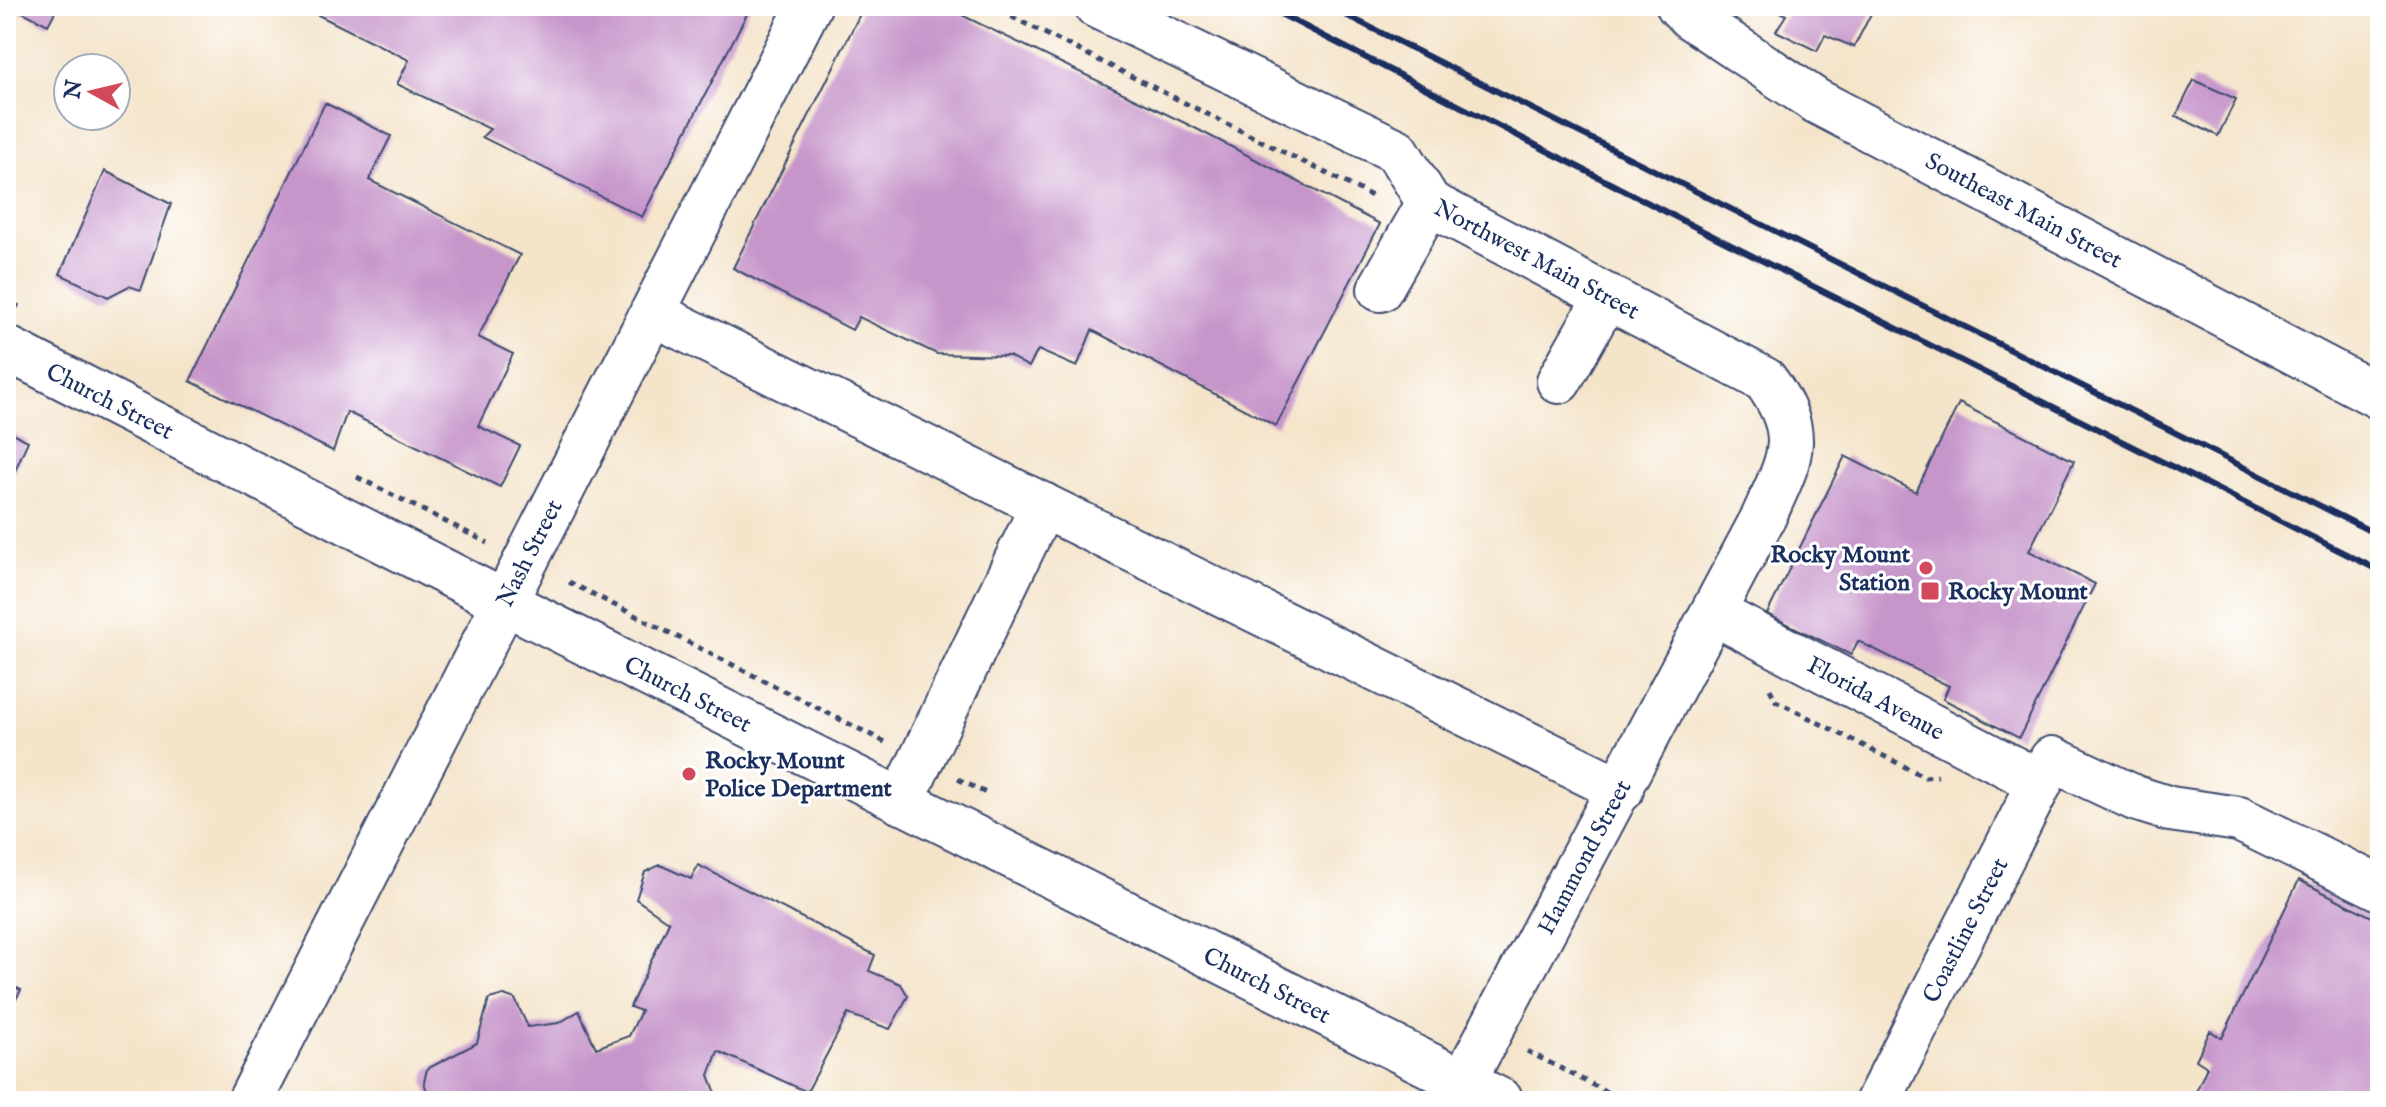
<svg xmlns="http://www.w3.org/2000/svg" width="2386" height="1107" viewBox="0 0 2386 1107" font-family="'IM FELL English',serif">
  <rect width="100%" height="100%" fill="#fff"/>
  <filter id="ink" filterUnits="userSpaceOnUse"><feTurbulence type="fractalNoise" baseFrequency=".0125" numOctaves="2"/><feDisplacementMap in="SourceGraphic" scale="16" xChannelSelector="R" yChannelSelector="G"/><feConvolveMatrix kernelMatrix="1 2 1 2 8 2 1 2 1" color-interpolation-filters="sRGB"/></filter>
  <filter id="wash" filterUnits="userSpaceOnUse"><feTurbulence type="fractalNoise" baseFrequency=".006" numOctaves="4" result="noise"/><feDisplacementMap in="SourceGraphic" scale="32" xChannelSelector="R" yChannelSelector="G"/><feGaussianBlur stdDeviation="1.8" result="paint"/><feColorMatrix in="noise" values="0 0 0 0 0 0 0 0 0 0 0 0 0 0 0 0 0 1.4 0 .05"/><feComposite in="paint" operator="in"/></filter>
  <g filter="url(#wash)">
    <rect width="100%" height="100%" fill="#f4e4ca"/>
    <g id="blocks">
      <path fill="#c695ca" d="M11,6H58L48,25Z
        M300,6H751L642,217L482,137L490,129L397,84L409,60Z
        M864,6H943L1189,125L1380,224L1276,426L1092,330L1077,367L1038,350L1029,367L1009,356L937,354L859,317L852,330L733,268Z
        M1769,6H1875L1854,47L1825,35L1817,51L1776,31L1786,15Z
        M2194,80L2236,99L2218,136L2176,116Z
        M325,103L391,136L369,180L520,255L478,337L513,354L478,426L520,446L500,487L347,412L333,451L190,381Z
        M105,171L171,204L141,290L129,286L108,297L60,274Z
        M1959,403L2074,461L2029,551L2095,584L2019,738L1943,699L1949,686L1858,641L1851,655L1767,614L1845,456L1916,492Z
        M6,430L28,441L6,491Z
        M660,865L691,879L698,865L875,955L869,971L901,984L908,996L890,1029L848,1014L807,1092L718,1051L709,1075L719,1101H430L424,1082L427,1069L477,1043L489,999L504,995L515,999L528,1027L559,1023L579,1011L596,1048L629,1036L641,1011L630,1007L669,922L636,899L645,872Z
        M2299,880L2380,921V1101H2192L2207,1067L2196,1060L2210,1031L2222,1038Z
        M6,983L21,990L6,1017Z"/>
    </g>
  </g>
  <g filter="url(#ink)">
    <use href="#blocks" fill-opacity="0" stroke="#3c4a6e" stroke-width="2"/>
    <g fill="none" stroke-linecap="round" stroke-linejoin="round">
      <defs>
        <path id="minor" d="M1097,6L1397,151L1429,203L1765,380C1806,436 1790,458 1764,516L1453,1101
          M1679,6L1690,17L1816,101L2380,397
          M1380,289L1429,203
          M652,313L1621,790
          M1559,381L1607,296
          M1714,613L2039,782
          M901,802L1043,505
          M250,1101L809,6
          M1878,1101L2052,759L2135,798L2170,809L2239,819L2380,888"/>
        <path id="major" d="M6,348L504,602L1501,1101"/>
      </defs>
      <use href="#minor" stroke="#3c4a6e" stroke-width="48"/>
      <use href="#major" stroke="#3c4a6e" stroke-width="48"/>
      <path stroke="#3c4a6e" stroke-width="5" stroke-dasharray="6 6" stroke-linecap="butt" d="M990,6L1376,198
        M6,300L19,307
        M357,477L488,543
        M569,582L885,742
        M1770,689L1776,701L1925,777L1938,776
        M958,779L988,794
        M1527,1051L1624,1101"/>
      <use href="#minor" stroke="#fff" stroke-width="44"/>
      <use href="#major" stroke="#fff" stroke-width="44"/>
      <path stroke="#1b2f5e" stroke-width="6" d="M1265,6L1703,231L2380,571
        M1328,6L2380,536"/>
    </g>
  </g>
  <g fill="#d1495b" stroke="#fff" stroke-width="3">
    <circle cx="1926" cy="568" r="8"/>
    <rect x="1920" y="581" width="20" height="20" rx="4"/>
    <circle cx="689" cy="774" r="8"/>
  </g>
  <g text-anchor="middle" stroke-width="6" stroke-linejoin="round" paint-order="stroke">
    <g font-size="24" fill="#1b2f5e" stroke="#fff">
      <text transform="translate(2024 210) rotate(28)" y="8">Southeast Main Street</text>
      <text transform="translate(1537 259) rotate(28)" y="8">Northwest Main Street</text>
      <text transform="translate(110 401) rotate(27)" y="8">Church Street</text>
      <text transform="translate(529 553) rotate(-63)" y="8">Nash Street</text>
      <text transform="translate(688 694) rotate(27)" y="8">Church Street</text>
      <text transform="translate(1876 698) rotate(28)" y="8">Florida Avenue</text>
      <text transform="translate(1584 857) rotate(-62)" y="8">Hammond Street</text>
      <text transform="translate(1965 930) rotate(-63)" y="8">Coastline Street</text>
      <text transform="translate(1267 985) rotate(27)" y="8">Church Street</text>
    </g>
    <g font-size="24" font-weight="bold" fill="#1b2f5e" stroke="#fff" text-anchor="start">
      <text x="1910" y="562" text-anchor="end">Rocky Mount<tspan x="1910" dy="28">Station</tspan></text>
      <text x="1948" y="599">Rocky Mount</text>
      <text x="705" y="768">Rocky Mount<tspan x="705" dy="28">Police Department</tspan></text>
    </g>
  </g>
  <rect width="2386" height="1107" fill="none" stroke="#fff" stroke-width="32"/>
  <g transform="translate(92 92) rotate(278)"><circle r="38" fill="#ffffff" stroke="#a4acbf" stroke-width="2"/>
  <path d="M0-6L14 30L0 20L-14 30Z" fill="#d1495b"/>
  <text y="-12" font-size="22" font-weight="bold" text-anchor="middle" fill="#1b2f5e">N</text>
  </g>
</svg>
